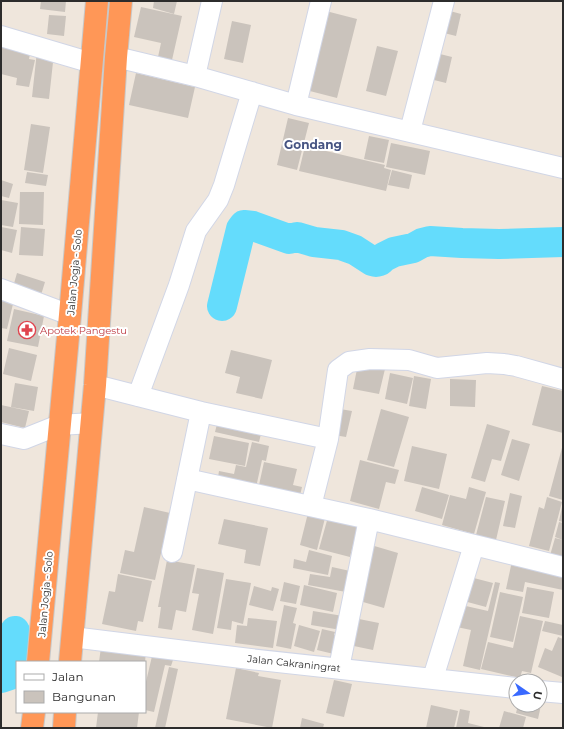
<svg xmlns="http://www.w3.org/2000/svg" width="564" height="729" viewBox="0 0 564 729" font-family="Montserrat,sans-serif">
  <rect width="100%" height="100%" fill="#efe6dc"/>
  <g fill="none" stroke-linecap="round" stroke-linejoin="round">
    <path stroke="#64dcfc" stroke-width="30" d="M222,306L241,229L244,225L253,226L289,239L297,237L314,242L341,245L355,250L372,261L376,262L380,261L384,257L394,252L413,248L422,243L430,241L462,243L499,244L563,242
      M1,678L10,675L15,631"/>
  </g>
  <path fill="#cac3bc" d="M41,1H66L65,12L40,9Z
    M154,1H177L174,14L153,8Z
    M141,7L182,16L172,60L158,57L161,43L134,37Z
    M322,10L357,19L337,98L302,89Z
    M450,11L461,14L456,36L444,33Z
    M49,15L66,16L64,36L47,34Z
    M232,21L251,25L243,63L224,59Z
    M3,43L31,49L29,59L35,60L29,87L16,85L17,78L1,74V53Z
    M377,46L398,51L386,96L366,91Z
    M37,51L54,53L49,99L32,97Z
    M432,52L452,57L446,83L426,78Z
    M136,73L195,87L188,118L129,105Z
    M288,118L309,123L297,170L277,165Z
    M31,124L50,127L43,173L24,170Z
    M369,136L389,140L384,163L364,159Z
    M391,143L430,151L425,175L386,167Z
    M305,146L385,165L384,168L391,170L386,191L299,171Z
    M392,170L412,175L409,189L388,185Z
    M27,172L48,175L46,186L25,183Z
    M1,180L13,184L9,198L1,196Z
    M20,192H44L43,225L19,224Z
    M1,200L18,203L13,227L1,225Z
    M1,227L17,230L12,253L1,250Z
    M21,227L45,229L43,256L19,255Z
    M17,273L45,282L41,295L13,287Z
    M1,300L13,304L7,329L1,328Z
    M14,309L44,316L38,347L7,341Z
    M9,348L37,355L31,381L3,374Z
    M231,350L272,360L262,399L236,393L240,377L225,373Z
    M358,364L385,369L379,394L353,389Z
    M390,373L413,378L407,404L385,399Z
    M414,376L431,379L426,409L409,406Z
    M450,379L476,380L475,407L450,406Z
    M15,383L38,387L34,411L11,407Z
    M542,386L563,391V433L532,425Z
    M1,405L29,411L25,428L1,422Z
    M340,409L352,411L346,437L334,435Z
    M381,409L409,417L394,467L367,460Z
    M219,416L263,426L259,442L215,432Z
    M487,424L510,431L501,461L492,459L485,482L471,478Z
    M214,436L249,443L245,466L209,459Z
    M512,439L530,444L519,481L501,475Z
    M252,442L269,446L266,461L262,460L255,492L217,483L219,471L234,474L236,465L246,467Z
    M563,444V500L549,496Z
    M412,446L447,454L439,489L404,481Z
    M360,460L399,470L395,484L386,482L379,509L350,501Z
    M264,462L297,469L293,485L302,487L298,504L259,485Z
    M422,487L449,495L442,519L415,511Z
    M469,487L486,492L474,534L442,525L450,495L466,499Z
    M510,493L522,496L515,528L503,526Z
    M486,497L505,501L496,540L476,535Z
    M547,497L562,502L549,551L529,546L539,507L544,509Z
    M144,507L170,513L155,580L120,573L125,550L134,552Z
    M562,507H563V522L559,521Z
    M308,513L325,518L317,550L300,545Z
    M328,517L358,525L350,557L319,549Z
    M224,519L268,528L260,566L244,563L246,550L218,544Z
    M559,522L563,523V540L555,537Z
    M555,538L563,540V563L549,559Z
    M371,545L398,553L384,608L356,600Z
    M309,550L332,556L328,575L293,568L294,559L306,562Z
    M167,560L195,565L186,612L176,610L172,630L158,628L161,607H158Z
    M512,561L563,572V590L525,582L523,592L506,589Z
    M332,567L350,571L346,592L308,585L310,574L330,577Z
    M197,568L224,573L213,634L192,630L199,594L192,593Z
    M118,574L152,581L143,622L138,621L136,631L102,624L109,591L115,592Z
    M466,576L493,583L486,607L460,600Z
    M226,579L251,583L243,624L232,621L231,630L217,628Z
    M284,582L300,586L296,604L280,601Z
    M495,582L500,583L480,670L463,666L471,630L452,626L457,604L488,611Z
    M304,585L337,593L333,612L300,605Z
    M254,586L271,591L272,587L279,589L273,611L249,605Z
    M527,587L554,592L549,618L522,613Z
    M500,592L523,597L513,642L490,637Z
    M284,605L297,608L293,623L296,624L291,649L276,646Z
    M313,611L343,616L341,630L311,625Z
    M520,616L543,621L531,673L522,671L520,678L481,669L488,642L513,648Z
    M248,618L277,621L273,648L235,643L237,625L247,626Z
    M354,618L379,623L373,650L349,645Z
    M545,621L563,625V636L542,631Z
    M299,625L320,631L314,652L294,646Z
    M322,629L335,632L334,635L342,637L338,655L317,650Z
    M558,637L563,639L562,677L538,667L545,648L552,651Z
    M101,647L146,652L145,662H99Z
    M153,652L174,657L171,666L165,665L154,712L145,710V686Z
    M169,667L178,669L165,728H155Z
    M236,668L259,673L258,676L281,680L272,728L226,719Z
    M334,680L352,684L344,717L326,713Z
    M540,695L543,696L538,719L516,713L518,705H540Z
    M431,705L458,711L454,728H426Z
    M460,709L470,711L468,723L488,728H456Z
    M504,711L526,717L523,728H499Z
    M98,712H139L137,728H96Z
    M302,718L324,724L323,728H300Z"/>
  <g fill="none" stroke-linecap="round" stroke-linejoin="round">
    <defs>
      <path id="minor" d="M1,36L92,63
        M116,57L195,76L296,105L563,168
        M195,76L212,1
        M296,105L321,1
        M410,131L444,1
        M1,289L70,315
        M95,385L201,412L172,552
        M138,396L179,285L196,231L218,200L224,185L252,92
        M201,412L328,439
        M1,434L24,439L59,425L92,423
        M187,479L369,519L563,567
        M311,506L328,439L338,370L349,362L370,359L409,360L437,368L487,363L504,364L516,366L563,379
        M72,637L250,659L516,688
        M339,668L369,519
        M433,678L474,545
        M540,691L563,693"/>
      <path id="highway" d="M38,662L70,315L97,1
        M70,662L95,385L116,57L121,1
        M32,728L34,712
        M64,728L65,712"/>
    </defs>
    <use href="#minor" stroke="#d1d6e6" stroke-width="22"/>
    <use href="#highway" stroke="#c8c8c8" stroke-width="24"/>
    <use href="#minor" stroke="#fff" stroke-width="20"/>
    <use href="#highway" stroke="#ff9757" stroke-width="22"/>
  </g>
  <defs>
    <symbol id="pharmacy-ring" viewBox="-11 -11 22 22"><circle r="9.5" fill="#fff" stroke="#e0444e" stroke-width="1.5"/><path d="M-2-6h4v4h4v4h-4v4h-4v-4h-4v-4h4Z" fill="#e0444e"/></symbol>
  </defs>
  <g fill-rule="evenodd">
    <use href="#pharmacy-ring" x="17" y="320" width="20" height="20"/>
  </g>
  <g text-anchor="middle" stroke-width="4" stroke-linejoin="round" paint-order="stroke">
    <g font-size="10" fill="#2c2c2c" stroke="#fff">
      <text transform="translate(74 272) rotate(-85)" y="4">Jalan Jogja - Solo</text>
      <text transform="translate(45 594) rotate(-85)" y="4">Jalan Jogja - Solo</text>
      <text transform="translate(294 663) rotate(6)" y="4">Jalan Cakraningrat</text>
    </g>
    <g font-size="10" fill="#be3a42" stroke="#fff" text-anchor="start">
      <text x="40" y="334">Apotek Pangestu</text>
    </g>
    <g font-size="12" font-weight="bold" fill="#465482" stroke="#fff">
      <text x="313" y="149">Gondang</text>
    </g>
  </g>
  <rect width="564" height="729" fill="none" stroke="#2c2c2c" stroke-width="4"/>
  <rect x="16" y="661" width="130" height="52" fill="#ffffff" stroke="#ababab"/>
  <rect x="24" y="674" width="20" height="6" fill="#ffffff" stroke="#ababab"/>
  <text x="52" y="681" font-size="12" fill="#2c2c2c">Jalan</text>
  <rect x="24" y="691" width="20" height="12" fill="#cac3bc" stroke="#ababab"/>
  <text x="52" y="701" font-size="12" fill="#2c2c2c">Bangunan</text>
  <g transform="translate(528 693) rotate(103)"><circle r="19" fill="#ffffff" stroke="#ababab"/>
  <path d="M0-3L7 15L0 10L-7 15Z" fill="#3969ff"/>
  <text y="-6" font-size="11" font-weight="bold" text-anchor="middle" fill="#2c2c2c">U</text>
  </g>
</svg>
